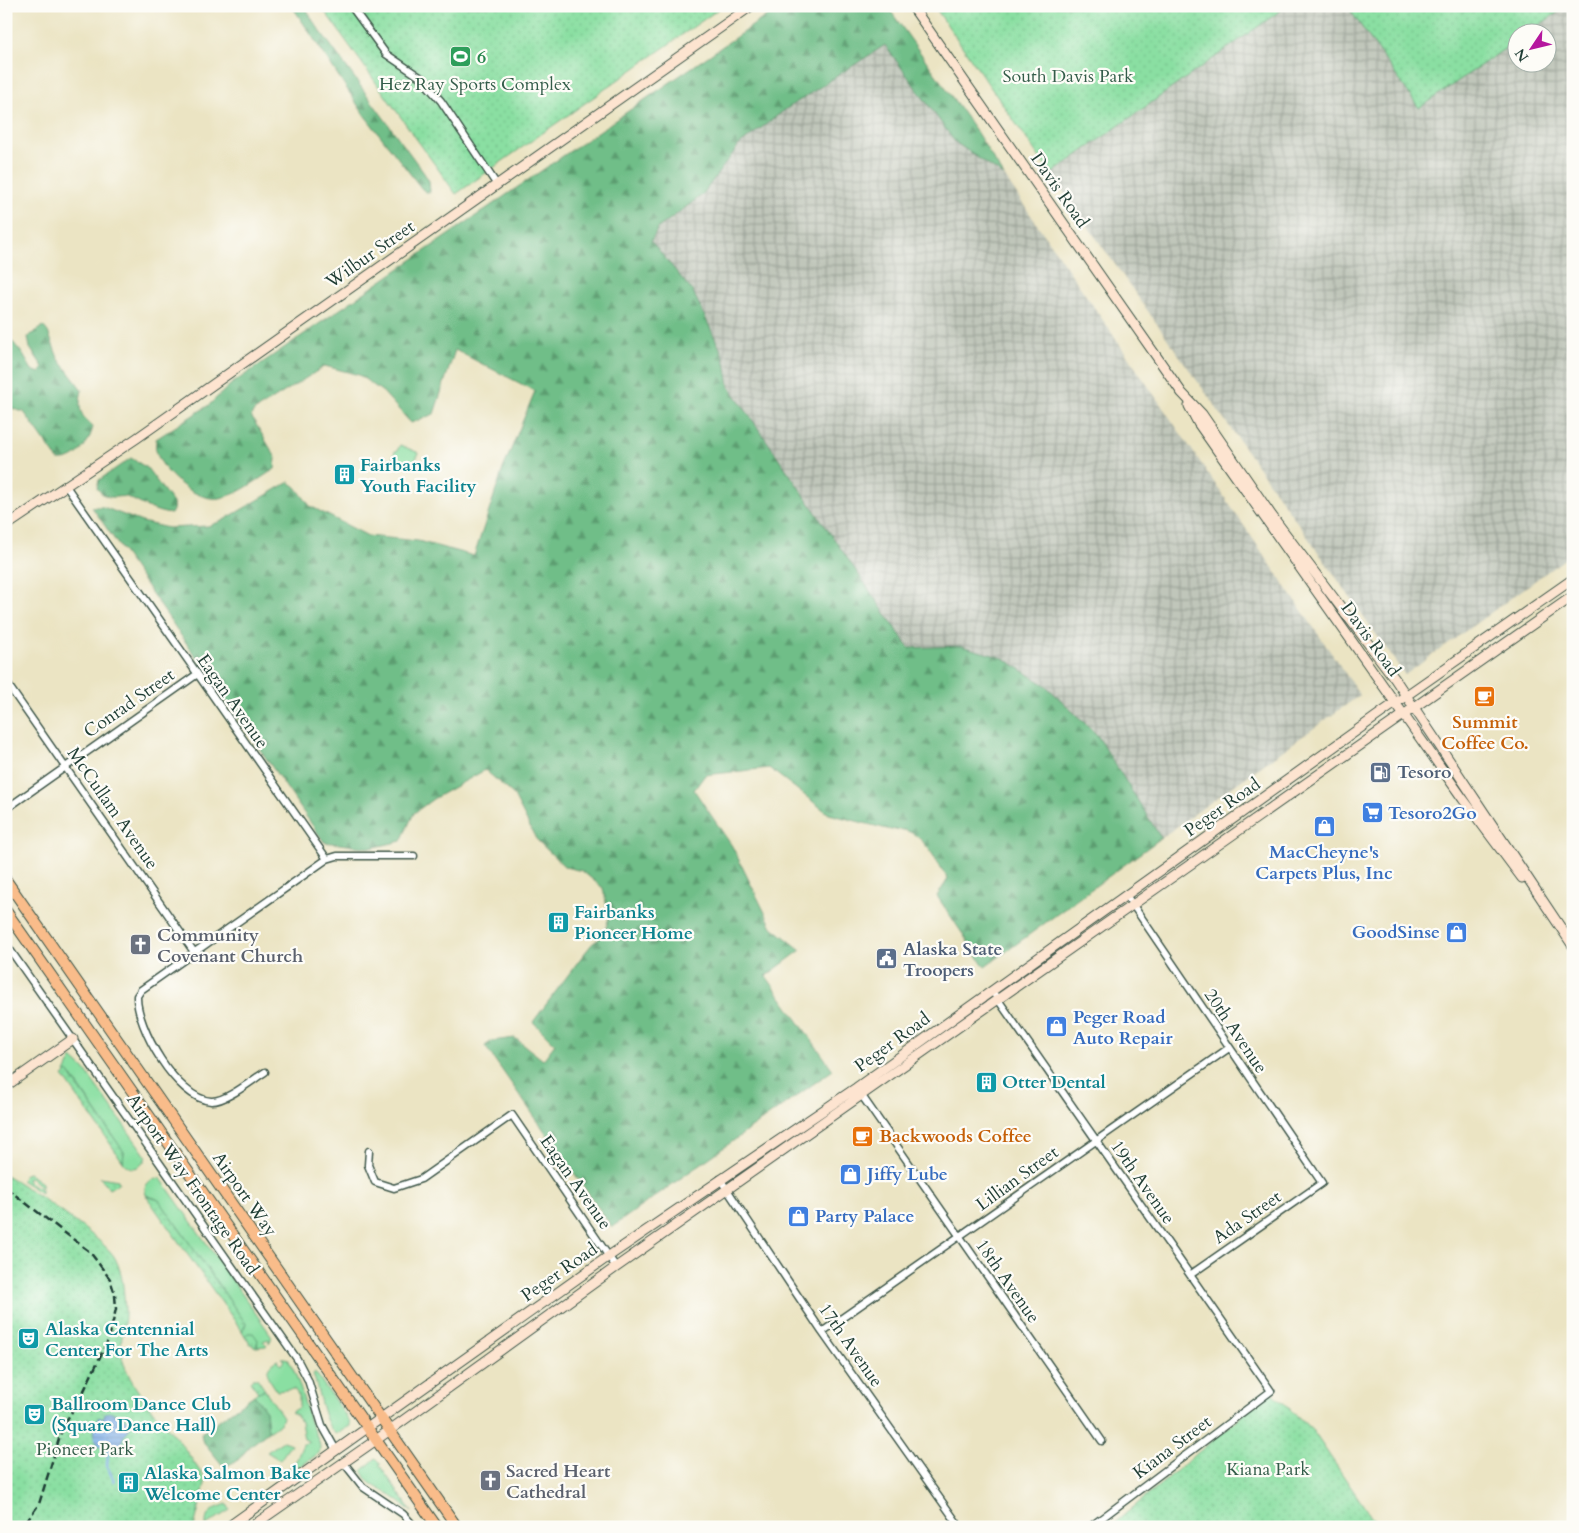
<svg xmlns="http://www.w3.org/2000/svg" width="1579" height="1533" viewBox="0 0 1579 1533" font-family="Cardo,serif">
  <defs>
    <pattern id="industrial-grid" width="8" height="8" patternUnits="userSpaceOnUse" patternTransform="scale(1.25)"><rect width="8" height="8" fill="#c0c6ba"/><path d="M0 4h8M4 0v8" fill="none" stroke="#9ba298"/></pattern>
    <pattern id="forest-firs" width="22" height="20" patternUnits="userSpaceOnUse" patternTransform="scale(1.25)"><rect width="22" height="20" fill="#6fbe88"/><path d="M5 1l3.5 6h-7zM16 11l3.5 6h-7z" fill="#5b9c70"/></pattern>
    <pattern id="park-dots" width="8" height="8" patternUnits="userSpaceOnUse" patternTransform="scale(1.25)"><rect width="8" height="8" fill="#8adfa2"/><path d="M2 2h.1M6 6h.1" fill="none" stroke="#77c08c" stroke-width="1.8" stroke-linecap="round"/></pattern>
    <pattern id="water-rules" width="6" height="5" patternUnits="userSpaceOnUse" patternTransform="scale(1.25)"><rect width="6" height="5" fill="#7eade8"/><path d="M0 2.5h6" fill="none" stroke="#678ebd"/></pattern>
  </defs>
  <rect width="100%" height="100%" fill="#fdfcf7"/>
  <filter id="ink" filterUnits="userSpaceOnUse"><feTurbulence type="fractalNoise" baseFrequency=".02" numOctaves="2"/><feDisplacementMap in="SourceGraphic" scale="10" xChannelSelector="R" yChannelSelector="G"/><feConvolveMatrix kernelMatrix="1 2 1 2 8 2 1 2 1" color-interpolation-filters="sRGB"/></filter>
  <filter id="wash" filterUnits="userSpaceOnUse"><feTurbulence type="fractalNoise" baseFrequency=".0096" numOctaves="4" result="noise"/><feDisplacementMap in="SourceGraphic" scale="20" xChannelSelector="R" yChannelSelector="G"/><feGaussianBlur stdDeviation="1.12" result="paint"/><feColorMatrix in="noise" values="0 0 0 0 0 0 0 0 0 0 0 0 0 0 0 0 0 1.4 0 .05"/><feComposite in="paint" operator="in"/></filter>
  <g filter="url(#wash)">
    <rect width="100%" height="100%" fill="#ebe4c3"/>
    <path fill="url(#industrial-grid)" d="M1287,6H1347L1419,108L1516,41V62H1546V32H1529L1567,6H1573V553L1405,675L1051,174Z
      M885,45L955,142L1004,176L1360,695L1161,838L1097,735L961,646L909,648L729,386L724,357L693,292L651,241L658,228L702,195L739,145L786,109Z"/>
    <path fill="#8adfa2" stroke="#548e6b" d="M400,445L419,453L411,468L392,460L395,451H397Z
      M72,1058L84,1069L146,1156C143,1169 130,1172 123,1162L124,1152L71,1075L65,1073Z
      M28,1173L42,1183V1188L30,1177L27,1178L28,1182L41,1189V1193L21,1180L25,1174Z
      M156,1178L161,1179L164,1183L271,1335C272,1338 271,1340 269,1343V1339L263,1341L267,1345L266,1346L256,1347L258,1344L248,1333L245,1336L242,1331L246,1324L162,1204L157,1199L146,1195C143,1186 148,1181 156,1178Z
      M281,1358H285L288,1359C300,1380 303,1399 310,1422C314,1433 323,1443 319,1453L293,1472L289,1469L297,1459L303,1444L310,1442L304,1439L301,1422L297,1415L291,1412L299,1407V1396L294,1389L277,1391L268,1377C266,1369 270,1363 278,1360L277,1362L281,1365L284,1360Z
      M315,1372L350,1422V1426L336,1434C323,1426 319,1389 313,1374Z
      M261,1390H265L283,1417L281,1423L268,1432L266,1411L254,1395Z
      M283,1441L291,1444L280,1460L267,1452Z
      M376,1458L380,1462V1466L412,1512C406,1507 398,1500 390,1495C381,1488 367,1486 362,1471Z
      M227,1504L230,1510L206,1525C205,1511 216,1508 227,1504Z"/>
    <path fill="url(#forest-firs)" stroke="#477e5e" d="M292,6H305L313,21L424,173L429,181L430,192H426L422,189L365,116Z
      M781,6H887L974,128L1004,176L955,142L885,45L786,109L739,145L702,195L658,228L651,241L693,292L724,357L729,386L909,648L961,646L1003,658L1045,685L1097,735L1161,838L985,967L937,896L948,879C934,858 920,824 891,830L829,814L769,768L705,775L694,790L732,846L772,927L801,950L766,976L833,1070L612,1227L485,1046L492,1041L515,1038L543,1060L555,1044L533,1022L580,959L592,944L604,935L609,917L603,888L582,871L565,867L536,839L513,794L485,770L433,799L414,813L401,841L371,848L324,842L92,507H103L142,522L168,528L208,526L222,521L289,482L296,487L310,506L368,536L418,541L474,556L503,469L535,391L455,350L434,414L411,423L383,392L359,375L325,366L254,411L251,416L276,458L275,469C258,479 239,495 220,498C196,502 161,473 156,450C155,447 156,442 156,439L209,405L230,385Z
      M43,326L48,332L58,358L82,390C78,407 79,415 93,427C89,444 76,462 58,460L24,412L13,409L6,404V334L22,353L32,370L40,373L43,367L30,348L28,337Z
      M131,458L147,468L173,503L174,508L171,514C154,512 144,505 129,498C118,493 109,504 97,488L99,480Z
      M254,1395L266,1411L268,1432L250,1446L238,1460L224,1467L202,1440L201,1433Z"/>
    <path fill="url(#park-dots)" stroke="#548e6b" d="M321,6H723L456,194Z
      M934,6H1287L1051,174Z
      M1347,6H1567L1529,32H1516V41L1419,108Z
      M68,1072L124,1152L123,1162L63,1076Z
      M6,1175C27,1187 106,1240 115,1258C123,1273 124,1293 125,1310C126,1333 115,1343 126,1369C136,1393 156,1415 173,1434C185,1447 195,1465 206,1480L194,1527H6Z
      M100,1177L118,1180L119,1183L109,1189Z
      M146,1196L159,1200L246,1324L242,1331Z
      M248,1333H253L258,1340L256,1347L250,1344L245,1336Z
      M253,1378H257L265,1390L258,1392L250,1381Z
      M1271,1391L1313,1431L1378,1527H1110Z"/>
    <path fill="url(#water-rules)" stroke="#4e758e" d="M112,1412L130,1422L131,1427C118,1441 124,1441 119,1455C98,1451 86,1437 99,1417L103,1419L105,1413Z"/>
    <g fill="none" stroke-linecap="round" stroke-linejoin="round">
      <path stroke="#7eade8" stroke-width="2.5" d="M108,1453L107,1466L114,1481"/>
    </g>
  </g>
  <g filter="url(#ink)">
    <g fill="none" stroke-linecap="round" stroke-linejoin="round">
      <defs>
        <path id="street" d="M351,6L386,54L420,77L441,101L497,185
          M66,486L327,859L337,856H414
          M6,682L194,952
          M6,809L196,675
          M1126,895L1322,1183L1190,1275
          M6,944L297,1359L308,1380L322,1425L336,1450
          M992,991L1271,1391L1090,1527
          M265,1072C252,1080 226,1102 211,1101C177,1099 136,1027 137,996L141,990L327,859
          M860,1093L1102,1441
          M369,1151L368,1165L375,1182L394,1188L421,1179L512,1115L616,1267
          M720,1179L822,1332L960,1527
          M822,1332L1229,1048
          M344,1463L363,1487L403,1514L415,1527"/>
        <path id="secondary" d="M912,6L1182,393L1202,414L1272,516L1395,679L1573,946
          M1189,406L1198,423L1463,799L1522,878
          M6,526L137,438L751,6
          M6,1086L73,1039
          M228,1527L609,1256L856,1088L1384,711L1573,579
          M251,1527L376,1440L612,1270L1573,596"/>
        <path id="primary" d="M6,880L457,1527
          M6,911L437,1527"/>
      </defs>
      <use href="#street" stroke="#3e5649" stroke-width="9"/>
      <use href="#secondary" stroke="#3e5649" stroke-width="11"/>
      <use href="#primary" stroke="#3e5649" stroke-width="12"/>
      <use href="#street" stroke="#fff" stroke-width="6"/>
      <use href="#secondary" stroke="#fde4d0" stroke-width="9"/>
      <use href="#primary" stroke="#f9bc8a" stroke-width="10"/>
      <path stroke="#1f3d34" stroke-width="2.5" stroke-dasharray="8 4" stroke-linecap="butt" d="M6,1188L90,1252L110,1279L115,1295L116,1309L109,1338L81,1397L63,1426L39,1504L23,1527"/>
    </g>
  </g>
  <defs>
    <symbol id="stadium-square" viewBox="-11 -11 22 22"><rect x="-9" y="-9" width="18" height="18" rx="4" fill="#2e9e5b" stroke="#fdfcf7"/><path d="M0-5a6.5 5 0 1 0 0 10a6.5 5 0 1 0 0-10ZM-3.5-1.8h7v3.6h-7Z" fill="#fff"/></symbol>
    <symbol id="building-square" viewBox="-11 -11 22 22"><rect x="-9" y="-9" width="18" height="18" rx="4" fill="#0f9aa8" stroke="#fdfcf7"/><path d="M-4-6H4V6H1V3H-1V6H-4ZM-2.5-4.3h1.7v1.8h-1.7ZM.8-4.3h1.7v1.8H.8ZM-2.5-1h1.7V.8h-1.7ZM.8-1h1.7V.8H.8Z" fill="#fff"/></symbol>
    <symbol id="cafe-square" viewBox="-11 -11 22 22"><rect x="-9" y="-9" width="18" height="18" rx="4" fill="#e8710a" stroke="#fdfcf7"/><path d="M-5.5-4.5H6V0H3Q3 3.5 0 3.5H-2.5Q-5.5 3.5-5.5 0ZM3-3.2v2h1.7v-2ZM-6 4.5H4V6H-6Z" fill="#fff"/></symbol>
    <symbol id="fuel-square" viewBox="-11 -11 22 22"><rect x="-9" y="-9" width="18" height="18" rx="4" fill="#5c6f8a" stroke="#fdfcf7"/><path d="M-5.5-6h7V0h2V4h1.3V-2.5L3-4.5l.8-.8L6-3V5H2.5V1h-1V6h-7ZM-4.2-4.7v3.2H.2V-4.7Z" fill="#fff"/></symbol>
    <symbol id="supermarket-square" viewBox="-11 -11 22 22"><rect x="-9" y="-9" width="18" height="18" rx="4" fill="#3f7fe0" stroke="#fdfcf7"/><path d="M-6-5.5h2.5l.6 2H6L4.5 2H-2.5L-4.4-4H-6ZM-1.5 3.2a1.3 1.3 0 1 0 .1 0ZM3 3.2a1.3 1.3 0 1 0 .1 0Z" fill="#fff"/></symbol>
    <symbol id="shop-square" viewBox="-11 -11 22 22"><rect x="-9" y="-9" width="18" height="18" rx="4" fill="#3f7fe0" stroke="#fdfcf7"/><path d="M-5-2.5h2.3a2.7 3.5 0 0 1 5.4 0H5L5.5 6h-11ZM-1.5-2.5h3a1.5 2.3 0 0 0-3 0Z" fill="#fff"/></symbol>
    <symbol id="church-square" viewBox="-11 -11 22 22"><rect x="-9" y="-9" width="18" height="18" rx="4" fill="#6b7280" stroke="#fdfcf7"/><path d="M-1.2-6h2.4v3.5h3.3v2.4h-3.3V6h-2.4V-.1h-3.3v-2.4h3.3Z" fill="#fff"/></symbol>
    <symbol id="civic-square" viewBox="-11 -11 22 22"><rect x="-9" y="-9" width="18" height="18" rx="4" fill="#5c6f8a" stroke="#fdfcf7"/><path d="M-.6-6.5H3V-4.5H.6V-3L4-1V1h2V6H-6V1h2V-1L-.6-3ZM-1.2 2.5V6h2.4V2.5Z" fill="#fff"/></symbol>
    <symbol id="theatre-square" viewBox="-11 -11 22 22"><rect x="-9" y="-9" width="18" height="18" rx="4" fill="#0f9aa8" stroke="#fdfcf7"/><path d="M-5-5.5Q0-4 5-5.5V0Q5 5 0 6Q-5 5-5 0ZM-3.3-2.5H-1v1.5H-3.3ZM1-2.5H3.3v1.5H1ZM-2.8 1Q0 5.5 2.8 1Z" fill="#fff"/></symbol>
  </defs>
  <g fill-rule="evenodd">
    <use href="#stadium-square" x="448" y="44" width="25" height="25"/>
    <use href="#building-square" x="332" y="462" width="25" height="25"/>
    <use href="#cafe-square" x="1472" y="684" width="25" height="25"/>
    <use href="#fuel-square" x="1368" y="760" width="25" height="25"/>
    <use href="#supermarket-square" x="1360" y="800" width="25" height="25"/>
    <use href="#shop-square" x="1312" y="814" width="25" height="25"/>
    <use href="#building-square" x="546" y="910" width="25" height="25"/>
    <use href="#shop-square" x="1444" y="920" width="25" height="25"/>
    <use href="#church-square" x="128" y="932" width="25" height="25"/>
    <use href="#civic-square" x="874" y="946" width="25" height="25"/>
    <use href="#shop-square" x="1044" y="1014" width="25" height="25"/>
    <use href="#building-square" x="974" y="1070" width="25" height="25"/>
    <use href="#cafe-square" x="850" y="1124" width="25" height="25"/>
    <use href="#shop-square" x="838" y="1162" width="25" height="25"/>
    <use href="#shop-square" x="786" y="1204" width="25" height="25"/>
    <use href="#theatre-square" x="16" y="1326" width="25" height="25"/>
    <use href="#theatre-square" x="22" y="1402" width="25" height="25"/>
    <use href="#church-square" x="478" y="1468" width="25" height="25"/>
    <use href="#building-square" x="116" y="1470" width="25" height="25"/>
  </g>
  <g text-anchor="middle" stroke-width="4.5" stroke-linejoin="round" paint-order="stroke">
    <g font-size="18" font-weight="bold" fill="#27864d" stroke="#fdfcf7" text-anchor="start">
      <text x="477" y="63">6</text>
    </g>
    <g font-size="18" fill="#345d4a" stroke="#fdfcf7">
      <text x="1068" y="82">South Davis Park</text>
      <text x="475" y="90">Hez Ray Sports Complex</text>
      <text x="85" y="1455">Pioneer Park</text>
      <text x="1268" y="1475">Kiana Park</text>
    </g>
    <g font-size="18" fill="#1f3d34" stroke="#fdfcf7">
      <text transform="translate(1060 190) rotate(55)" y="6">Davis Road</text>
      <text transform="translate(370 254) rotate(-35)" y="6">Wilbur Street</text>
      <text transform="translate(1371 639) rotate(54)" y="6">Davis Road</text>
      <text transform="translate(233 701) rotate(55)" y="6">Eagan Avenue</text>
      <text transform="translate(129 703) rotate(-35)" y="6">Conrad Street</text>
      <text transform="translate(1222 807) rotate(-35)" y="6">Peger Road</text>
      <text transform="translate(113 808) rotate(55)" y="6">McCullam Avenue</text>
      <text transform="translate(1236 1031) rotate(56)" y="6">20th Avenue</text>
      <text transform="translate(892 1042) rotate(-36)" y="6">Peger Road</text>
      <text transform="translate(1017 1178) rotate(-36)" y="6">Lillian Street</text>
      <text transform="translate(576 1182) rotate(55)" y="6">Eagan Avenue</text>
      <text transform="translate(1143 1182) rotate(55)" y="6">19th Avenue</text>
      <text transform="translate(193 1184) rotate(55)" y="6">Airport Way Frontage Road</text>
      <text transform="translate(245 1194) rotate(55)" y="6">Airport Way</text>
      <text transform="translate(1247 1217) rotate(-35)" y="6">Ada Street</text>
      <text transform="translate(559 1272) rotate(-35)" y="6">Peger Road</text>
      <text transform="translate(1008 1281) rotate(55)" y="6">18th Avenue</text>
      <text transform="translate(851 1345) rotate(55)" y="6">17th Avenue</text>
      <text transform="translate(1172 1447) rotate(-37)" y="6">Kiana Street</text>
    </g>
    <g font-size="18" font-weight="bold" fill="#0d838f" stroke="#fdfcf7" text-anchor="start">
      <text x="360" y="471">Fairbanks<tspan x="360" dy="21">Youth Facility</tspan></text>
      <text x="574" y="918">Fairbanks<tspan x="574" dy="21">Pioneer Home</tspan></text>
      <text x="1002" y="1088">Otter Dental</text>
      <text x="45" y="1335">Alaska Centennial<tspan x="45" dy="21">Center For The Arts</tspan></text>
      <text x="51" y="1410">Ballroom Dance Club<tspan x="51" dy="21">(Square Dance Hall)</tspan></text>
      <text x="144" y="1479">Alaska Salmon Bake<tspan x="144" dy="21">Welcome Center</tspan></text>
    </g>
    <g font-size="18" font-weight="bold" fill="#c56008" stroke="#fdfcf7">
      <text x="1485" y="728">Summit<tspan x="1485" dy="21">Coffee Co.</tspan></text>
      <text x="879" y="1142" text-anchor="start">Backwoods Coffee</text>
    </g>
    <g font-size="18" font-weight="bold" fill="#4e5e75" stroke="#fdfcf7" text-anchor="start">
      <text x="1397" y="778">Tesoro</text>
      <text x="903" y="955">Alaska State<tspan x="903" dy="21">Troopers</tspan></text>
    </g>
    <g font-size="18" font-weight="bold" fill="#366cbe" stroke="#fdfcf7" text-anchor="start">
      <text x="1388" y="819">Tesoro2Go</text>
      <text x="1324" y="858" text-anchor="middle">MacCheyne's<tspan x="1324" dy="21">Carpets Plus, Inc</tspan></text>
      <text x="1440" y="938" text-anchor="end">GoodSinse</text>
      <text x="1073" y="1023">Peger Road<tspan x="1073" dy="21">Auto Repair</tspan></text>
      <text x="867" y="1180">Jiffy Lube</text>
      <text x="815" y="1222">Party Palace</text>
    </g>
    <g font-size="18" font-weight="bold" fill="#5b616d" stroke="#fdfcf7" text-anchor="start">
      <text x="157" y="941">Community<tspan x="157" dy="21">Covenant Church</tspan></text>
      <text x="506" y="1477">Sacred Heart<tspan x="506" dy="21">Cathedral</tspan></text>
    </g>
  </g>
  <rect width="1579" height="1533" fill="none" stroke="#fdfcf7" stroke-width="25"/>
  <g transform="translate(1532 48) rotate(235)"><circle r="24" fill="#fdfcf7" stroke="#a4b0a9"/>
  <path d="M0-4L9 19L0 12L-9 19Z" fill="#b5179e"/>
  <text y="-8" font-size="14" font-weight="bold" text-anchor="middle" fill="#1f3d34">N</text>
  </g>
</svg>
